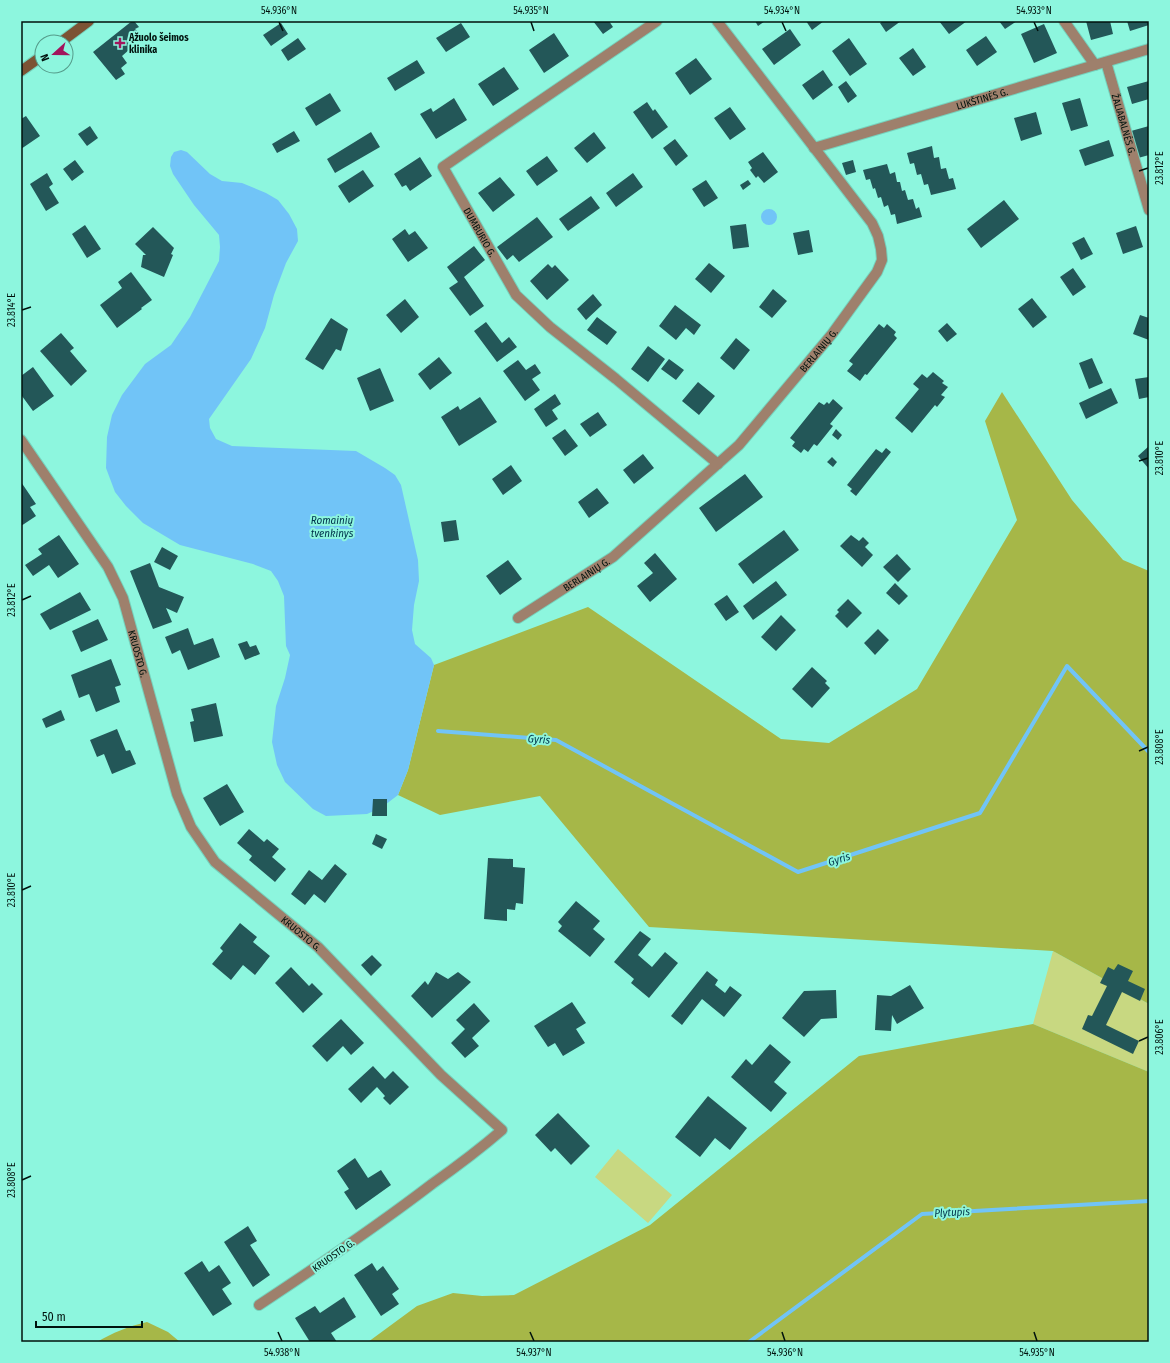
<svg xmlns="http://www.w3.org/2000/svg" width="1170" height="1363" viewBox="0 0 1170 1363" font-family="'Fira Sans Condensed',sans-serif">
  <rect width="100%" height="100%" fill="#8df6de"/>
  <path fill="#c8d881" d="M1053,951L1149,1004V1072L1033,1024Z
    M618,1149L672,1195L648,1223L595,1177Z"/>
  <path fill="#a6b748" d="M1002,392L1072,500L1123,560L1149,571V1004L1053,951L649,927L540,796L440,815L398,795L408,770L434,665L588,607L781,739L829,743L917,689L1017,520L985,421Z
    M1033,1024L1149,1072V1342H368L417,1306L453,1293L482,1296L514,1295L650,1225L859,1056Z
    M147,1322L168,1332L180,1342H97C112,1333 129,1326 147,1322Z"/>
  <path fill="#71c4f7" d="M181,150L187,152L210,174L222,181L242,183L266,193L278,200L289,214L297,229L298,241L286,263L274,295L265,328L251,359L209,419L210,428L216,439L232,446L356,451L385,468L395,475L401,485L418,560L419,581L414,605L412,630L415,644L431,658L434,665L408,770L398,795L381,808L367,814L326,816L313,809L285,782L277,765L272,742L276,706L285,678L290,655L286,646L284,596L278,581L271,571L253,564L180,545L143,523L126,506L115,492L106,468L107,437L112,415L122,395L145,364L171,345L190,317L219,261L220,247L219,235L194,205L173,174L170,166L171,157L174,152Z
    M761 217a8 8 0 1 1 16 0a8 8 0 1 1-16 0Z"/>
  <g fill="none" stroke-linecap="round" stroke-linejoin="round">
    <path stroke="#71c4f7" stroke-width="4" d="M438,731L556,740L798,872L980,813L1067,666L1149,752
      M749,1342L922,1214L1149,1201"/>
  </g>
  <path fill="#235758" d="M132,21H134L139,27L135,29L138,32L131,38L134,41L128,46L130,49L122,56L127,63L121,68L125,74L116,80L93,52Z
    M593,21H609L613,27L603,34Z
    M755,21H765L758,26Z
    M806,21H824L812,30Z
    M883,21H901L886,32L880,23Z
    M939,21H967L949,34Z
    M999,21H1017L1005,29Z
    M1086,21H1110L1113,34L1091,40Z
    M1127,21H1148L1149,25L1130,31Z
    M281,23L288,34L271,46L263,35Z
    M461,23L470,37L446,52L436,38Z
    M1044,24L1057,53L1034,63L1021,34Z
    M790,29L801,45L774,65L762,49Z
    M554,33L569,56L544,73L529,50Z
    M986,36L997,52L977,66L966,50Z
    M298,38L306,49L288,61L281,50Z
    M849,38L867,64L850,76L832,51Z
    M913,48L926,67L913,76L899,58Z
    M696,58L712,79L690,95L675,73Z
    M417,60L425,73L395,91L387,78Z
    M504,67L519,89L493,106L478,84Z
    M823,70L833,85L813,100L802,85Z
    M846,81L857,96L848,103L838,87Z
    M1149,81V99L1132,104L1127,87Z
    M330,93L341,111L316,126L305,108Z
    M454,98L467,120L436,139L420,114L431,108L433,112Z
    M1080,98L1088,126L1071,131L1062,103Z
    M647,102L653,111L655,109L668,127L652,139L633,112Z
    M730,107L746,129L730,140L714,118Z
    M1036,112L1042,134L1021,141L1014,118Z
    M26,116L40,136L21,149V119Z
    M90,126L98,138L87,146L78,134Z
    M1149,126V155L1138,158L1131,131Z
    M294,131L300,141L277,153L272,144Z
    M371,132L380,147L335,173L327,159Z
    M594,132L606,148L587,163L574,148Z
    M675,139L688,156L676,166L663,148Z
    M1109,140L1114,156L1085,166L1079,150Z
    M932,146L934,158L939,157L941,169L946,168L949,179L953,178L956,189L931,195L928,184L924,185L921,174L917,175L914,163L910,164L907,153Z
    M763,152L778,172L764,183L758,176L756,178L750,170L752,168L748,162Z
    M547,156L558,171L537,186L526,171Z
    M420,157L432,176L410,191L406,185L402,187L394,174Z
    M75,160L84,172L72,181L63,169Z
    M853,160L856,172L846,175L842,163Z
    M887,164L890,174L895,172L897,182H900L902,191L905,190L908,200L913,199L916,209L919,207L922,217L897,224L895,214L891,215L888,205L884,207L881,197L878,198L875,188L873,189L870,179L866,180L863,170Z
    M363,170L374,186L349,203L338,186Z
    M47,173L53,184L49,187L59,203L46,211L30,184Z
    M633,173L643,187L616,207L606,193Z
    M500,177L515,195L493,212L478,193Z
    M706,180L718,198L704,207L692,189Z
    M748,180L751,184L743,190L740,185Z
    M591,196L600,208L568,231L559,219Z
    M1004,200L1019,219L981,248L967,229Z
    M537,217L553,237L519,262L513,255L507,260L497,247Z
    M746,224L749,247L733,249L730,226Z
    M85,225L101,249L87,258L72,234Z
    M1136,226L1143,247L1123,254L1116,233Z
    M153,227L174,248L171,254L173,255L164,277L141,267L143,255H146L135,244Z
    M405,229L409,235L415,231L428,248L408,262L392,239Z
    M809,230L813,252L798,255L793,233Z
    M1084,237L1093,254L1081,260L1072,243Z
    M474,246L485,260L464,277L484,306L470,316L449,288L458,282L447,267Z
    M709,263L725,276L711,293L695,279Z
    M548,264L552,268L555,265L569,280L547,300L530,281Z
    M1073,268L1086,287L1073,296L1060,277Z
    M131,272L152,300L141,308L142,309L117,328L100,305L122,288L118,282Z
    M773,289L787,301L772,318L759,307Z
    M593,294L602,305L586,320L577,309Z
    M1032,298L1047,317L1033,328L1018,309Z
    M405,299L419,317L401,333L386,315Z
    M675,305L701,325L694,335L686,328L676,340L659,326Z
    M1140,315L1149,318V340L1133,334Z
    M597,317L617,332L607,345L587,330Z
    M331,318L348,329L341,351L336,349L323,370L305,359Z
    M486,322L502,343L509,337L517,347L497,362L474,331Z
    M947,323L957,334L947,342L938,331Z
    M879,324L884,328L887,324L896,332L894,335L897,338L867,375L865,374L860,381L847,371L853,364L849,361Z
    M61,333L74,348L70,351L87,371L71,386L40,351Z
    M736,338L750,350L734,370L720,358Z
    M648,346L665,359L648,382L631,369Z
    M439,357L452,373L430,390L418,374Z
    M1092,358L1103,383L1089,389L1079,363Z
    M669,359L684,370L676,380L661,369Z
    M518,360L526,370L535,364L541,373L532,379L540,390L525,401L503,371Z
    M33,367L54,396L33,411L22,396L21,397V376Z
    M380,368L394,401L370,411L357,378Z
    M933,372L944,381L942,383L948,387L941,395L945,397L937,407L935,405L912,433L895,418L919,389L913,384L922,374L927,378Z
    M1149,377V397L1139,399L1135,379Z
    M698,382L715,396L699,415L682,401Z
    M1111,388L1118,403L1086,419L1079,403Z
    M555,394L561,404L552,410L558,419L546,427L534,409Z
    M480,397L497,422L459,446L441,417L458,406L460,410Z
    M833,399L843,408L830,424L833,426L817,446L814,444L808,452L804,449L801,453L792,446L795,442L790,438L819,402L824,405L827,402L829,404Z
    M598,412L607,425L590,437L580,424Z
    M565,429L578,446L565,456L552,438Z
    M836,429L842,435L838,440L832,435Z
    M1149,446V469L1138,456Z
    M886,448L891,452L856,496L850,491L852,489L847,485L876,449L882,453Z
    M643,454L654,468L634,484L623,470Z
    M832,457L837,462L833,467L827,462Z
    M511,465L522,481L503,495L492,479Z
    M745,474L763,497L716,532L699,508Z
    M21,482L36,504L30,507L36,516L21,526Z
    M597,488L609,503L589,518L578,502Z
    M456,520L459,540L444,542L441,522Z
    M784,530L799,550L753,584L738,564Z
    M59,535L79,564L58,578L49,565L33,576L25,565L42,554L38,549Z
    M851,535L859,541L863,537L869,543L865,547L873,555L862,567L840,546Z
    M162,547L178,556L170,570L154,562Z
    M655,553L677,579L650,602L637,586L653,573L644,563Z
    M897,554L911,569L898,582L883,567Z
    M508,560L522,579L500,595L486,576Z
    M150,563L159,587L184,597L177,613L166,608L172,622L153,629L130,571Z
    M776,581L787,595L753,620L743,606Z
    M895,583L908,596L899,605L886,593Z
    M80,592L91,610L50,630L40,614Z
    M727,595L739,612L726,621L714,604Z
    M848,599L862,613L847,628L835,616L839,612L837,610Z
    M781,615L796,630L776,651L761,637Z
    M98,619L108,640L81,652L72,631Z
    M188,628L194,645L213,638L220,657L188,670L180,650L172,654L165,637Z
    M878,629L889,640L875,655L864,643Z
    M247,641L250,647L256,645L260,654L245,660L238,644Z
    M111,659L121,685L115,687L120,702L96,712L89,694L79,698L71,675Z
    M812,667L827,681L825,683L830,688L812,708L792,689Z
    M216,703L223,736L194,742L190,722L194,721L191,709Z
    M61,710L65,720L46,728L42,719Z
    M117,729L126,751L130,750L136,764L112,774L104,754L97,757L90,740Z
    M227,784L244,812L220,826L203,798Z
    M373,799H387V816H372Z
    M249,829L264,842L267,839L279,849L272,857L286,869L275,882L249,860L252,856L237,843Z
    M376,834L387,839L382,849L372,844Z
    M488,858L513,859V867L525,868L523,904L516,903L515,910L507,909V921L484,919Z
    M335,864L347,874L325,903L314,894L305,905L291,894L309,870L322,880Z
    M576,901L600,921L593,929L605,939L590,957L558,931L562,926L558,922Z
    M240,923L257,937L253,942L270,956L255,975L243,965L231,980L212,964L223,951L220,948Z
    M640,931L651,939L638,955L652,967L665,952L678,963L649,998L631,983L634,979L614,962Z
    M372,955L382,965L371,976L361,965Z
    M1118,964L1133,971L1128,981L1145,989L1140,1001L1122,992L1106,1025L1139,1041L1133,1054L1082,1029L1088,1015L1092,1016L1107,986L1100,983L1108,967L1114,970Z
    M291,967L309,986L312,983L323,994L303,1013L275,983Z
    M707,971L718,980L715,985L725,993L730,986L742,995L724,1017L702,999L682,1025L671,1016Z
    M436,972L448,979L458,972L471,982L432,1018L411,996L425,981L428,985Z
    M910,985L924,1008L897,1024L892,1015L891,1031L875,1030L877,995L891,996Z
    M836,990L837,1018L821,1019L804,1037L782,1018L804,991Z
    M572,1002L586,1023L576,1029L585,1043L563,1056L555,1043L548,1047L534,1026Z
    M474,1003L490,1021L472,1038L479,1046L465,1058L451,1043L465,1029L456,1020Z
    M341,1019L364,1043L351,1055L343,1046L327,1062L312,1046Z
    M770,1044L791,1062L774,1082L787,1093L771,1112L731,1077L746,1059L752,1065Z
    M373,1066L385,1079L393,1071L409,1087L390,1105L383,1098L385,1096L377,1087L361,1103L348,1089Z
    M708,1096L747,1128L730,1150L715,1138L700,1157L675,1137Z
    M558,1113L590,1146L571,1165L555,1148L551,1152L535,1135Z
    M355,1158L368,1178L381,1170L391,1185L356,1210L344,1192L349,1189L337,1171Z
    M248,1226L257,1241L250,1245L270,1275L253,1287L224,1242Z
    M202,1261L209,1272L219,1265L231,1283L222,1289L232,1304L213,1316L184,1273Z
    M372,1263L377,1271L383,1266L399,1289L392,1294L399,1304L381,1316L354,1275Z
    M344,1297L356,1317L331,1333L337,1342H310L295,1318L315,1306L320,1313Z"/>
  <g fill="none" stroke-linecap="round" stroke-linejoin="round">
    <defs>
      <g id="street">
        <path id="s1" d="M657,21L443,167L516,295L550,327L616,379L718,464"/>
        <path d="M1064,21L1095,65"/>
        <path id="s2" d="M1106,62L1149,210"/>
        <path id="s3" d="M814,148L1149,49"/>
        <path id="s4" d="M21,440L108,567L123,598L177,794L191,827L215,862L318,947L441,1075L502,1130C480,1149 456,1167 432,1184C376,1227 318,1266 259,1305"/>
        <path id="s5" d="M518,618L613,557L739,445L832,334L877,272L882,260L881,249L878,236L872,223L717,21"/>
      </g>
      <path id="secondary" d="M61,42L89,21
        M21,71L42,56"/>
    </defs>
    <use href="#street" stroke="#76d2bd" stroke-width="12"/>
    <use href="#secondary" stroke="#76d2bd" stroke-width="12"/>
    <use href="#street" stroke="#9e806c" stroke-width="10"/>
    <use href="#secondary" stroke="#7c5334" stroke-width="10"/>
  </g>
  <path fill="none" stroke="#00120d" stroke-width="1.5" d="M279,22L283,31M531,22L534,31M782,22L786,31M1034,22L1038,31M1139,171L1148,168M22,310L31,307M1139,461L1148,458M22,600L31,596M1139,751L1148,747M22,890L31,886M1139,1041L1148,1037M22,1180L31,1176M278,1332L282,1341M530,1332L534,1341M782,1332L785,1341M1034,1332L1037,1341"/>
  <path fill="#a2155c" stroke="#8df6de" stroke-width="1.5" d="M118 37h4v4h4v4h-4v4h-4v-4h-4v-4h4z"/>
  <g text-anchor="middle" stroke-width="4" stroke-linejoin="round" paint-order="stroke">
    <g font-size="10" font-weight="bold" fill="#00120d" stroke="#8df6de" text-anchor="start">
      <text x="129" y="41">Ąžuolo šeimos<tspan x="129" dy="12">klinika</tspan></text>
    </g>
    <g font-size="10" fill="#00120d" stroke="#8df6de">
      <text dy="4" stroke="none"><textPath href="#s3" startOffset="175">LUKŠTINĖS G.</textPath></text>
      <text dy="4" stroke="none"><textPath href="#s2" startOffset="65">ŽALIABALNĖS G.</textPath></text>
      <text dy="4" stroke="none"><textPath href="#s1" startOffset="334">DUMBURIO G.</textPath></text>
      <text dy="4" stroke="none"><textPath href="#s5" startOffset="405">BERLAINIŲ G.</textPath></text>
      <text dy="4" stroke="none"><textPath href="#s5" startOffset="81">BERLAINIŲ G.</textPath></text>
      <text dy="4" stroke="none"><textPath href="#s4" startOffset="246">KRUOSTO G.</textPath></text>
      <text dy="4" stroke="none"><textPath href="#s4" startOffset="582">KRUOSTO G.</textPath></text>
      <text transform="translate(333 1255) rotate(-35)" y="4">KRUOSTO G.</text>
    </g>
    <g font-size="11" font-style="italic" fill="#00334c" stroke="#8df6de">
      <text x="332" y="524">Romainių<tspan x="332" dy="13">tvenkinys</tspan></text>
      <text transform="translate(539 739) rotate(4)" y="4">Gyris</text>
      <text transform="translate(839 859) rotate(-18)" y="4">Gyris</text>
      <text transform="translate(952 1212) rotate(-3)" y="4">Plytupis</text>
    </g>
  </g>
  <rect width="1170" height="1363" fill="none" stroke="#8df6de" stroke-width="44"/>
  <g transform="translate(54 54) rotate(249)"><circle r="19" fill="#8df6de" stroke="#559b8a"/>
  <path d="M0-3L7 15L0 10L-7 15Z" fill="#a2155c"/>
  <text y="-6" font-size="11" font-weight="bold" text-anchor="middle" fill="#00120d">N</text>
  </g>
  <path d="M36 1321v6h106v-6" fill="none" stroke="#00120d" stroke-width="2"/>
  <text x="42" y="1321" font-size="12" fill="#00120d" stroke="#8df6de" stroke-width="3" paint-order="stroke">50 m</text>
  <rect x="22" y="22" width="1126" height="1319" fill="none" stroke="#00120d" stroke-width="1.5"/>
  <g font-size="10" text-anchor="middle" fill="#00120d">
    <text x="279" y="14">54.936°N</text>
    <text x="531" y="14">54.935°N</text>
    <text x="782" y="14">54.934°N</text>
    <text x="1034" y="14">54.933°N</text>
    <text transform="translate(1159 168) rotate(-90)" y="4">23.812°E</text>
    <text transform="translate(11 310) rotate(-90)" y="4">23.814°E</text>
    <text transform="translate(1159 458) rotate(-90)" y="4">23.810°E</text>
    <text transform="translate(11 600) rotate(-90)" y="4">23.812°E</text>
    <text transform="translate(1159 747) rotate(-90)" y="4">23.808°E</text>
    <text transform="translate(11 890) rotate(-90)" y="4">23.810°E</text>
    <text transform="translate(1159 1037) rotate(-90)" y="4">23.806°E</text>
    <text transform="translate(11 1180) rotate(-90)" y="4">23.808°E</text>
    <text x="282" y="1356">54.938°N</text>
    <text x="534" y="1356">54.937°N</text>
    <text x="785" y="1356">54.936°N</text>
    <text x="1037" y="1356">54.935°N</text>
  </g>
</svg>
